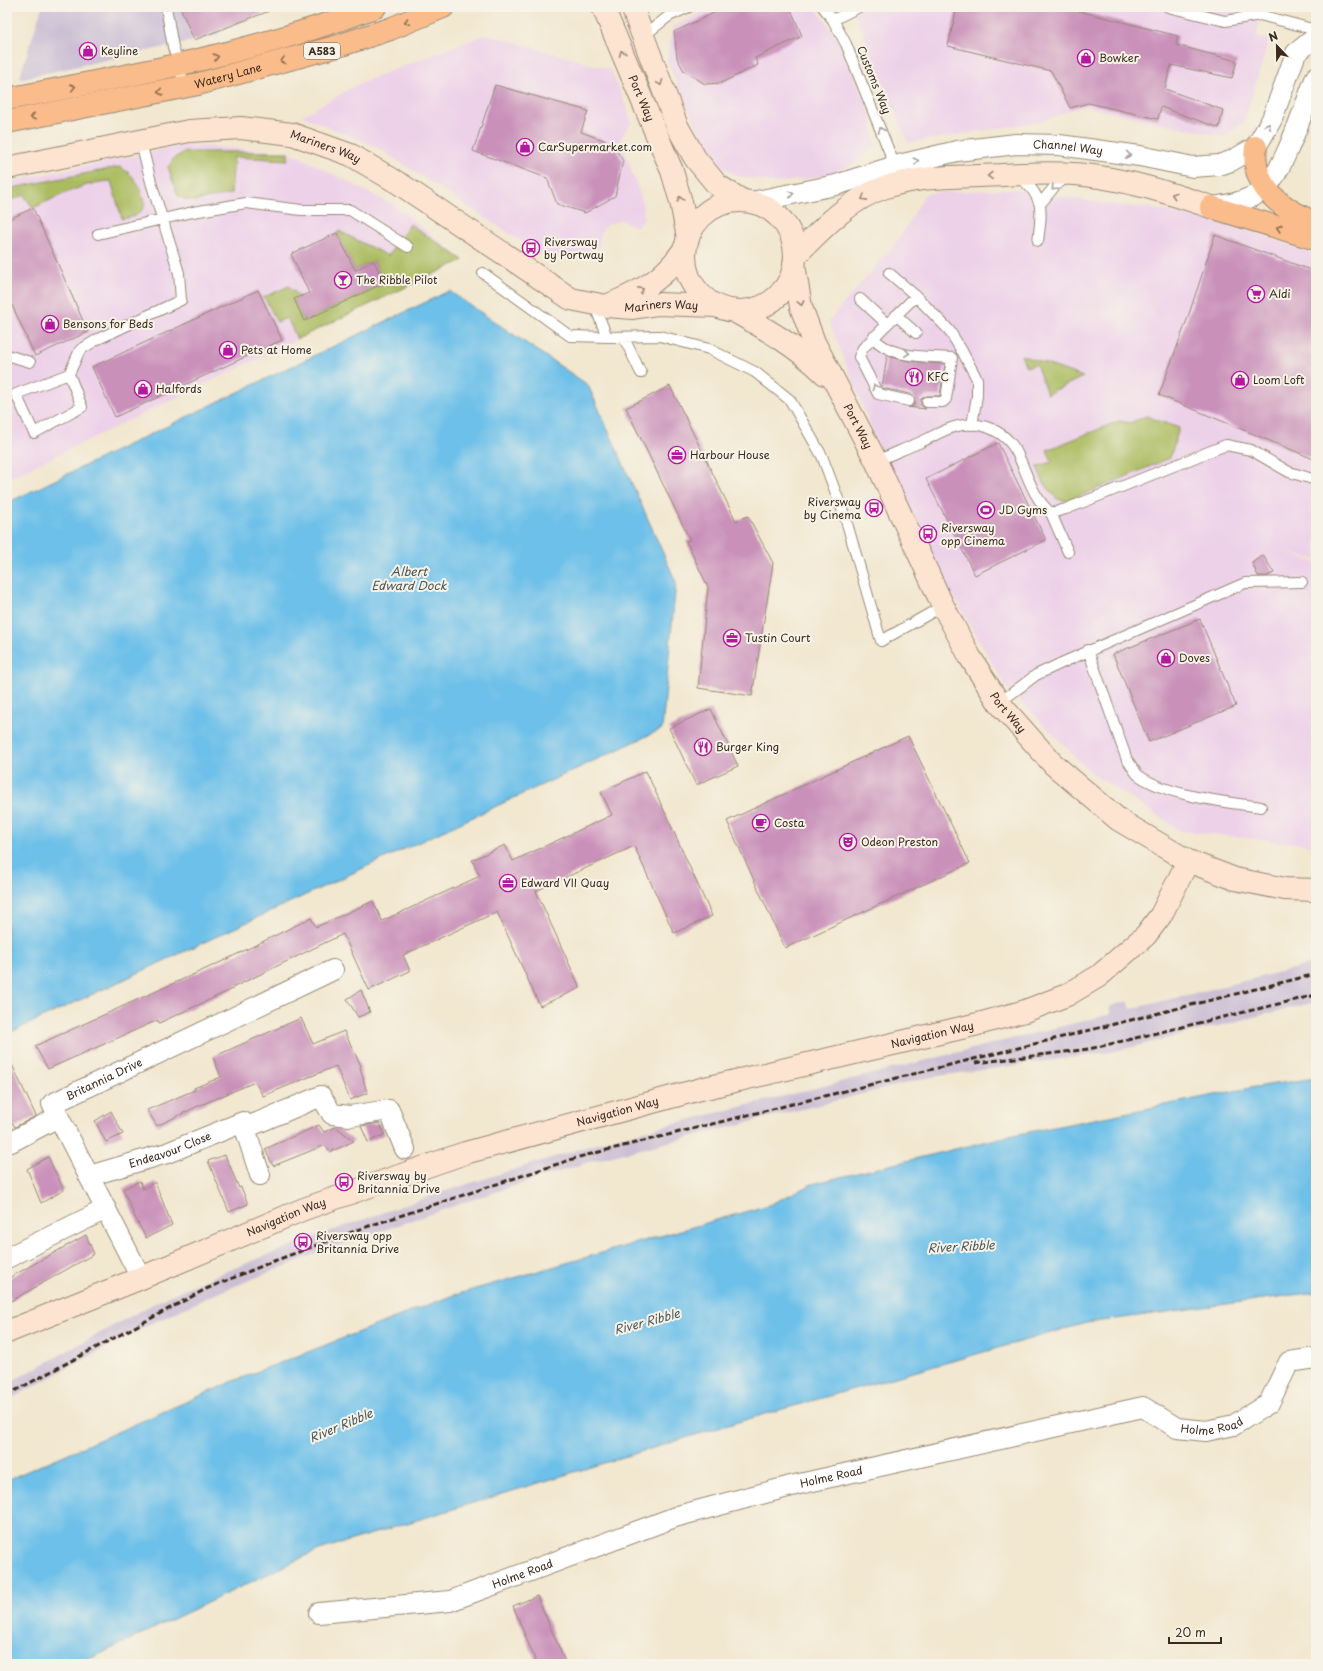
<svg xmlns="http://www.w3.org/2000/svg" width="1323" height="1671" viewBox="0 0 1323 1671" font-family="'Playpen Sans',sans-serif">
  <rect width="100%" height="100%" fill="#f7f3e8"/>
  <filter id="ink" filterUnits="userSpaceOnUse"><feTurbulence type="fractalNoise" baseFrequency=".025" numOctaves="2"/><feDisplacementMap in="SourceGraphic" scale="8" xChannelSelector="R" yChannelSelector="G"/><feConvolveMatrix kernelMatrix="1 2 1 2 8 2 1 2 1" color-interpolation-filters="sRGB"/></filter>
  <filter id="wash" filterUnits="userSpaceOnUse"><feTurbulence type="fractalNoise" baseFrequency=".012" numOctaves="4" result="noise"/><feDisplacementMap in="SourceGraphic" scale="16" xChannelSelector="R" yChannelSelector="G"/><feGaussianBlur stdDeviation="0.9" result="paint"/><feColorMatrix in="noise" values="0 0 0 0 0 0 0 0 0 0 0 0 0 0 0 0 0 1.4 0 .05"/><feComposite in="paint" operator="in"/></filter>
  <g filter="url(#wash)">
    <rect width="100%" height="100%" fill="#f2e7cf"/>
    <path fill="#edd1e9" d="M715,7H812L817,10L838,39L869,109L876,146L850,166L818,177L775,183L738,176L722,167L707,151L667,61L673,27Z
      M852,7H1261L1257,37L1269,40L1244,121L1225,137L1083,106L1042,121L908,143Z
      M487,34L611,70L632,122L620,139L642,200L644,219L636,227L621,220L607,225L600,233L599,248L576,257L562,252L553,262L375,146L302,116L362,82Z
      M184,145L290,152L395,206L463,260L7,479V182Z
      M1013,189L1112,205L1151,208L1238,226L1316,254V560L1282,551L1316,563V821L1311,845L1181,831L1090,772L1005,685L943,578L878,445L829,321L898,240L926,193Z"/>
    <path fill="#ccbfd4" d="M42,7H210L220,35L19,79Z
      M1316,963V1002L1112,1052L931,1077L589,1162L480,1197L320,1252L213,1295L146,1326L7,1401V1384L166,1297L222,1273L314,1237L433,1195L608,1140L1111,1014L1110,1006L1128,1001L1131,1009Z"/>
    <path fill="#abbc60" stroke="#73733f" d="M185,152H288V160L234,157L231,194L195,201L187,200L178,196L168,167L174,158Z
      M119,167C138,176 139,187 145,205C139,216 134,217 122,219L111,181C84,182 58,197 33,208L24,195L7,202V189Z
      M410,224L463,260L297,339L287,318L277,322L264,297L289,286L300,297L294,300L304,321L384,283L374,261L355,270L337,233L339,231L388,256Z
      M1021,355L1083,377L1047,394L1036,364L1026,367Z
      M1146,416L1179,428L1170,458L1068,501L1057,499L1044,483L1037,467L1052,462L1047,450L1119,421L1130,423Z"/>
    <path fill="#6dc0e9" stroke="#547584" d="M449,291L588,385L676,582L662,729L7,1034V503Z
      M1316,1078V1292L1086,1323L748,1419L316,1551L79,1664H7V1480L236,1380L451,1296L769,1205L812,1184L1009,1136L1255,1087Z"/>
    <g id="blocks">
      <path fill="#c990b9" d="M180,7H277V8L194,40Z
        M726,7H790L802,36L755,58L758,65L721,83L705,84L684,71L677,58L674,32Z
        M957,7H1063L1178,36L1176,45L1237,61L1232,78L1171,65L1165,89L1223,110L1219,128L1161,107L1158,119L1088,103L1070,108L1051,71L948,46Z
        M495,85L588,111L581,132L612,143L623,161L615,196L585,213L557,204L547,178L473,151Z
        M33,208L88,332L35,356L12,305L7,308V220Z
        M337,233L355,270L374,261L384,283L304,321L294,299L309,293L291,254Z
        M1215,235L1316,272V460L1159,395L1188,317Z
        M258,290L282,340L115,417L92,367Z
        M887,356L909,361L945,364L940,396H927L921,399V405L926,409L908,407L913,406L915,402L914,397L910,394L882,388Z
        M670,386L736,521L748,516L773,563L752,696L698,688L708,587L686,541L690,540L626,408Z
        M998,443L1046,540L975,575L926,479Z
        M1263,555L1274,573L1267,576H1258L1252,563Z
        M1200,619L1236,706L1149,742L1113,654Z
        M711,709L738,766L696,785L669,728Z
        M908,736L970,863L785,948L727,821Z
        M646,771L712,916L674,933L634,846L536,891L580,988L540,1006L497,912L403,955L410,971L369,990L343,934L232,988L233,989L159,1023L158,1020L48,1069L35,1046L221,962L311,918L316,927L373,901L382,921L480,876L472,860L505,845L513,861L612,815L601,792Z
        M361,990L370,1012L358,1017L347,999Z
        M301,1018L313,1044L344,1031L361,1066L360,1067L367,1093L350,1100L336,1066L263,1096L255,1082L196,1107L157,1126L147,1110L195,1090L194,1088L221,1077L213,1057Z
        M7,1054L36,1116L15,1127L7,1115Z
        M111,1111L123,1134L106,1142L95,1121Z
        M379,1123L385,1134L368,1142L361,1126Z
        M319,1125L324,1132L336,1127L354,1141L330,1152L325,1145L273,1166L265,1149Z
        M225,1155L239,1188L241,1187L248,1204L229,1212L208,1161Z
        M48,1157L64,1190L41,1203L27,1169Z
        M140,1181L143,1189L155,1182L172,1225L146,1238L134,1215L123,1189Z
        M86,1235L94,1254L11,1301L7,1292V1279Z
        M537,1596L566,1664H537L513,1606Z"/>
    </g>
  </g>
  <g filter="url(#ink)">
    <use href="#blocks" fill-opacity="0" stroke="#968876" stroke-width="1"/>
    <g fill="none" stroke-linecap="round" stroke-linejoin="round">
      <defs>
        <path id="lane" d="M166,7L173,47L185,87
          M823,7L833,20L846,44L895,166
          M1168,7L1225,21L1260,15L1316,30
          M833,20L859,7
          M642,37L669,16L689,7
          M1019,177C1045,197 1042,211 1038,241
          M1041,203L1055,186L1067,177
          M98,234L193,212L246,203L301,210H350L408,247
          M483,273L570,336L607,337
          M889,273L916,296L949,330L962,351L977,379V396L972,425
          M860,299L887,324
          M594,304L607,337L660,336L709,349L755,372L790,400L822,456L846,520L881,641L943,606
          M896,315L916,333
          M873,337C890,359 927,356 952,358L946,399L943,402H927
          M624,338L641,373
          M7,355L30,362
          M69,374L16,394L34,433L82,407L69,374L80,350L98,339L181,300L179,273L151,182L141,142
          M909,401L878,394L859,357L863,348L916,296
          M876,461C891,455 906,448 921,442C932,437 943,430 954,427C980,419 1007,431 1018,455C1028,476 1033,498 1051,513L1066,509L1226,445L1251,450L1289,472L1316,480
          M1051,513L1068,552
          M1088,650L1127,760C1131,764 1134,771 1138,775C1167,796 1225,802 1261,807
          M999,703L1036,675L1066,661L1245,583L1302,582"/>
        <g id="street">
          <path id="s1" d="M752,202L836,185L895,166L957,151L1016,144L1059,145L1140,156L1193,167L1219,165L1231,161L1256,147L1272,119L1296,53L1316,37"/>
          <path d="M1211,207C1230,205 1251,201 1265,188C1285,169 1305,104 1316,77"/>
          <path d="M245,1128L321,1096L332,1114L350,1116L389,1110L405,1149"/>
          <path d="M11,1142L58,1117"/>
          <path id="s2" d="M89,1176L167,1153L243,1122L260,1175"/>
          <path d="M7,1258L106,1209"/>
          <path id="s3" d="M141,1278L52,1104L333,970"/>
          <path id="s4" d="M319,1613L450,1601L678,1516L795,1485L1143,1407L1177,1428L1206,1431L1234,1425L1269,1403L1289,1362L1316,1358"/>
        </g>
        <g id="secondary">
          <path id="s5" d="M603,7L672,171L681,202L688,238"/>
          <path d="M632,7L677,126L695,158L717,185L743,201"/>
          <path id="s6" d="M7,168L189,131L241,128L292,134L351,155L400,184L571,299L606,306L633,308L658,304L716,306"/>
          <circle cx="740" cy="256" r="55"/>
          <path d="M795,256C820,231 848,200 883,188C914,177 946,177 979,176C1014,175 1050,171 1085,175C1128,180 1170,193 1211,207"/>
          <path id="s7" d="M794,265L801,307L814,342L876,461L943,606L970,657L999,703L1053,764L1119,820L1188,861L1235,879L1285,889L1316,890"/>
          <path d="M611,304C644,290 665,278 685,248"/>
          <path d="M734,311C766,329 798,347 825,374"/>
          <path id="s8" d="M7,1332L141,1278L304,1209L465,1153L701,1089L978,1024L1025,1011L1067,995L1099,976L1146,935L1161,915L1188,861"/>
        </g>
        <g id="highway">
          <path d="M7,99C133,75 254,53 375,7"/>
          <path id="s9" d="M7,122L198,84L338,46L390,29L443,7"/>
          <path d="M1256,147C1250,188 1284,210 1316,223"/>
          <path d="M1211,207L1316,239"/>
        </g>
      </defs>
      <use href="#lane" stroke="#968876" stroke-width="12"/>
      <use href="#street" stroke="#968876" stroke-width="22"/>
      <use href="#secondary" stroke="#968876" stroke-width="24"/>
      <use href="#highway" stroke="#968876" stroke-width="24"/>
      <use href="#lane" stroke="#fff" stroke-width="10"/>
      <use href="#street" stroke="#fff" stroke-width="20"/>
      <use href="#secondary" stroke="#fde4d1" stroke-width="22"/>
      <use href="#highway" stroke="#fabc8b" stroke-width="22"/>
      <path stroke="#3b2a1e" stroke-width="3" stroke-dasharray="6 3" stroke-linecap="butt" d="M975,1063L1089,1049L1316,995
        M7,1395L206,1289L274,1261L363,1228L579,1157L1316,974"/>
    </g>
    <defs><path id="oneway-chevron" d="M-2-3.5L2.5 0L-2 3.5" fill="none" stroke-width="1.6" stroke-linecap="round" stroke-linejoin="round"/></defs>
    <g stroke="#916c4f">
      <use href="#oneway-chevron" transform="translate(407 22) rotate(157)"/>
      <use href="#oneway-chevron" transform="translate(216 57) rotate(-13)"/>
      <use href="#oneway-chevron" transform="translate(283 61) rotate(165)"/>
      <use href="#oneway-chevron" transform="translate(73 87) rotate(-11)"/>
      <use href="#oneway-chevron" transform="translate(160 92) rotate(168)"/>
      <use href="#oneway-chevron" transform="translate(33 117) rotate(169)"/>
      <use href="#oneway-chevron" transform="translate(1279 228) rotate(-163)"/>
    </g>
    <g stroke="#9c8778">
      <use href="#oneway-chevron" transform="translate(622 53) rotate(-112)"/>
      <use href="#oneway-chevron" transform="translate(660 83) rotate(69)"/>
      <use href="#oneway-chevron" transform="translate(990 176) rotate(178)"/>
      <use href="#oneway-chevron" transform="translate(1174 195) rotate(-163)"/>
      <use href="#oneway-chevron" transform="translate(864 198) rotate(151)"/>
      <use href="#oneway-chevron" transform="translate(680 199) rotate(-105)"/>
      <use href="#oneway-chevron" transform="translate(641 290) rotate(-27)"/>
      <use href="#oneway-chevron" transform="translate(801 303) rotate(78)"/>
    </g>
    <g stroke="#a79f9a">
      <use href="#oneway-chevron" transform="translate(1268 126) rotate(-63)"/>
      <use href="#oneway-chevron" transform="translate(881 130) rotate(-112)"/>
      <use href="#oneway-chevron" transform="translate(1128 155) rotate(8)"/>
      <use href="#oneway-chevron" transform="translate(916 161) rotate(-14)"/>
      <use href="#oneway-chevron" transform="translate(1054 188) rotate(134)"/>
      <use href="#oneway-chevron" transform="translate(791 194) rotate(-12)"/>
      <use href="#oneway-chevron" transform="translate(907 353) rotate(6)"/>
      <use href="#oneway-chevron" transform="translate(875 387) rotate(-118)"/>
    </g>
  </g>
  <defs>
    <symbol id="shop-ring" viewBox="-11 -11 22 22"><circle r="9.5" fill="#f7f3e8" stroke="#b5179e" stroke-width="1.5"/><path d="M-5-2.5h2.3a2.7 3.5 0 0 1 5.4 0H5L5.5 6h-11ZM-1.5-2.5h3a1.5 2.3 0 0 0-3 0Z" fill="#b5179e"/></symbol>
    <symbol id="bus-ring" viewBox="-11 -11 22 22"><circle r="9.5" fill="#f7f3e8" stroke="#b5179e" stroke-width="1.5"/><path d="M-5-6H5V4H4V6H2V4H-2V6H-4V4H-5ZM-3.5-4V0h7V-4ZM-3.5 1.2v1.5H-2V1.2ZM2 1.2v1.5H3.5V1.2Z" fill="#b5179e"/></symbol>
    <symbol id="bar-ring" viewBox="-11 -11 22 22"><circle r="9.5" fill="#f7f3e8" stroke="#b5179e" stroke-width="1.5"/><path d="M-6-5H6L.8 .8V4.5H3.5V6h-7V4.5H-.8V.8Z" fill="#b5179e"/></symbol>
    <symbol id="supermarket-ring" viewBox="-11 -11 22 22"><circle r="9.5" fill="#f7f3e8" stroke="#b5179e" stroke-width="1.5"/><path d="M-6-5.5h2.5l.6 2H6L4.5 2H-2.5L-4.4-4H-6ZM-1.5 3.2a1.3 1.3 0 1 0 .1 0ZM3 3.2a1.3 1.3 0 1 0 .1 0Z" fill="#b5179e"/></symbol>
    <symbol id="restaurant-ring" viewBox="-11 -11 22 22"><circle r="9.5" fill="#f7f3e8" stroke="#b5179e" stroke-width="1.5"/><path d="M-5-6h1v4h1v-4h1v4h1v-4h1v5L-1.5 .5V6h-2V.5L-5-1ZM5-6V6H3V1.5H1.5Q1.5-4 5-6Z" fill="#b5179e"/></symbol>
    <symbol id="office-ring" viewBox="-11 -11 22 22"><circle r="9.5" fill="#f7f3e8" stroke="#b5179e" stroke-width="1.5"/><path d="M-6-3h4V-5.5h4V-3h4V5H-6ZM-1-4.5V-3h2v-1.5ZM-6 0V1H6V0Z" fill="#b5179e"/></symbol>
    <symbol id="stadium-ring" viewBox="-11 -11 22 22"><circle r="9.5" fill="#f7f3e8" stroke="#b5179e" stroke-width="1.5"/><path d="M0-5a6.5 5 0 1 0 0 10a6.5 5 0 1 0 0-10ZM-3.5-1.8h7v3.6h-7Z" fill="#b5179e"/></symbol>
    <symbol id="cafe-ring" viewBox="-11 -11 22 22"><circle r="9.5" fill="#f7f3e8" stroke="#b5179e" stroke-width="1.5"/><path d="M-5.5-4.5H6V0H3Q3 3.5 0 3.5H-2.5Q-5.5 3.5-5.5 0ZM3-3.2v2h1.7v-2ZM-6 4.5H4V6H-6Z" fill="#b5179e"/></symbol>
    <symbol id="theatre-ring" viewBox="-11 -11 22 22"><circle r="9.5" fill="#f7f3e8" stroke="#b5179e" stroke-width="1.5"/><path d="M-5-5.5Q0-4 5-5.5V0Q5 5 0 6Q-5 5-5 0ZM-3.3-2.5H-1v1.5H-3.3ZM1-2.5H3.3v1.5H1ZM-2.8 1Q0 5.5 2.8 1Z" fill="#b5179e"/></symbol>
  </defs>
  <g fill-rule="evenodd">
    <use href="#shop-ring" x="78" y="41" width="20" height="20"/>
    <use href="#shop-ring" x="1076" y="48" width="20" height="20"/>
    <use href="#shop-ring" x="515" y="137" width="20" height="20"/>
    <use href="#bus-ring" x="521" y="238" width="20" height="20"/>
    <use href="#bar-ring" x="333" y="270" width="20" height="20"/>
    <use href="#supermarket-ring" x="1246" y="284" width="20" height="20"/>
    <use href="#shop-ring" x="40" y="314" width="20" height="20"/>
    <use href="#shop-ring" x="218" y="340" width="20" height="20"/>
    <use href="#restaurant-ring" x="904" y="367" width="20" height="20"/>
    <use href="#shop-ring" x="1230" y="370" width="20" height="20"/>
    <use href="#shop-ring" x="133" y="379" width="20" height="20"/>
    <use href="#office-ring" x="667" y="445" width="20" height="20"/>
    <use href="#bus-ring" x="864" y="498" width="20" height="20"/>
    <use href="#stadium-ring" x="976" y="500" width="20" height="20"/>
    <use href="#bus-ring" x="918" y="524" width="20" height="20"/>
    <use href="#office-ring" x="722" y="628" width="20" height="20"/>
    <use href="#shop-ring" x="1156" y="648" width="20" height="20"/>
    <use href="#restaurant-ring" x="693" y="737" width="20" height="20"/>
    <use href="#cafe-ring" x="751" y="813" width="20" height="20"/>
    <use href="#theatre-ring" x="838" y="832" width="20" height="20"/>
    <use href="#office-ring" x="498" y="873" width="20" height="20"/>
    <use href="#bus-ring" x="334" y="1172" width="20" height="20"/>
    <use href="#bus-ring" x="293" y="1232" width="20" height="20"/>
  </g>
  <g text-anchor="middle" stroke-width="4" stroke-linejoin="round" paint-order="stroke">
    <rect fill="#f7f3e8" stroke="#73665b" stroke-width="1" x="304" y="43" width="36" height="16" rx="3"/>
    <g font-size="10" font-weight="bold" fill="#3b2a1e">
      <text x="322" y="55">A583</text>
    </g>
    <g font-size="11" fill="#3b2a1e" stroke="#f7f3e8" text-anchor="start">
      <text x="101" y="55">Keyline</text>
      <text x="1099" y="62">Bowker</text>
      <text x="538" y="151">CarSupermarket.com</text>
      <text x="544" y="246">Riversway<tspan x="544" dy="13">by Portway</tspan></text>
      <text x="356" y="284">The Ribble Pilot</text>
      <text x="1269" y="298">Aldi</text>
      <text x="63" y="328">Bensons for Beds</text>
      <text x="241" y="354">Pets at Home</text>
      <text x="927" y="381">KFC</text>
      <text x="1253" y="384">Loom Loft</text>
      <text x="156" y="393">Halfords</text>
      <text x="690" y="459">Harbour House</text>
      <text x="861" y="506" text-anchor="end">Riversway<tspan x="861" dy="13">by Cinema</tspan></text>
      <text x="999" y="514">JD Gyms</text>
      <text x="941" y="532">Riversway<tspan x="941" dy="13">opp Cinema</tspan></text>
      <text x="745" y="642">Tustin Court</text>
      <text x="1179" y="662">Doves</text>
      <text x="716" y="751">Burger King</text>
      <text x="774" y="827">Costa</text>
      <text x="861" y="846">Odeon Preston</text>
      <text x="521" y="887">Edward VII Quay</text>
      <text x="357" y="1180">Riversway by<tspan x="357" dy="13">Britannia Drive</tspan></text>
      <text x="316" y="1240">Riversway opp<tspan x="316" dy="13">Britannia Drive</tspan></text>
    </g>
    <g font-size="11" fill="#3b2a1e" stroke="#f7f3e8">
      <text dy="4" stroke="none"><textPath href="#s9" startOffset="226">Watery Lane</textPath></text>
      <text transform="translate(874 80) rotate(68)" y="4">Customs Way</text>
      <text dy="4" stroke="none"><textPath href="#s5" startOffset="99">Port Way</textPath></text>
      <text dy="4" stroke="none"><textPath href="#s6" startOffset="325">Mariners Way</textPath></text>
      <text dy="4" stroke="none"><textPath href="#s1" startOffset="323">Channel Way</textPath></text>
      <text dy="4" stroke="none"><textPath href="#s6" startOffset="706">Mariners Way</textPath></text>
      <text dy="4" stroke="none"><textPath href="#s7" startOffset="175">Port Way</textPath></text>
      <text dy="4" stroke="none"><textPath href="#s7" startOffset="499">Port Way</textPath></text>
      <text dy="4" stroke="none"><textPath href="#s8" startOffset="974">Navigation Way</textPath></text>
      <text dy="4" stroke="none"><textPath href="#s3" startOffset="253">Britannia Drive</textPath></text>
      <text dy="4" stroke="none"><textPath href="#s8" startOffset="650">Navigation Way</textPath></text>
      <text dy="4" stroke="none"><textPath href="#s2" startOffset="85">Endeavour Close</textPath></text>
      <text dy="4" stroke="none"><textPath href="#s8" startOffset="302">Navigation Way</textPath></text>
      <text dy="4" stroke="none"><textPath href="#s4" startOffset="928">Holme Road</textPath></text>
      <text dy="4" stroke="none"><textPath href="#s4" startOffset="533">Holme Road</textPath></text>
      <text dy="4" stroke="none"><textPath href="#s4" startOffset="209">Holme Road</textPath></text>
    </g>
    <g font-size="12" font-style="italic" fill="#4a575b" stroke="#f7f3e8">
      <text x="409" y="576">Albert<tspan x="409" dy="14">Edward Dock</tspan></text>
      <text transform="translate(961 1247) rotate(-3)" y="4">River Ribble</text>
      <text transform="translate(647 1322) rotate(-15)" y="4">River Ribble</text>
      <text transform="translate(341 1426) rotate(-23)" y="4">River Ribble</text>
    </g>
  </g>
  <rect width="1323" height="1671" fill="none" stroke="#f7f3e8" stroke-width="24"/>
  <g transform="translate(1277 46) rotate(338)" stroke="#f7f3e8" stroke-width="3" paint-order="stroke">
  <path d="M0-3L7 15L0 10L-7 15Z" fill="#3b2a1e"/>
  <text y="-6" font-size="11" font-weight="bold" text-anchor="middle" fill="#3b2a1e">N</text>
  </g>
  <path d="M1169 1637v6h52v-6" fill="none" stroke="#3b2a1e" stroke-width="2"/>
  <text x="1175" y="1637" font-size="12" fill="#3b2a1e" stroke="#f7f3e8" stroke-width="3" paint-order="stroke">20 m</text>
</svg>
